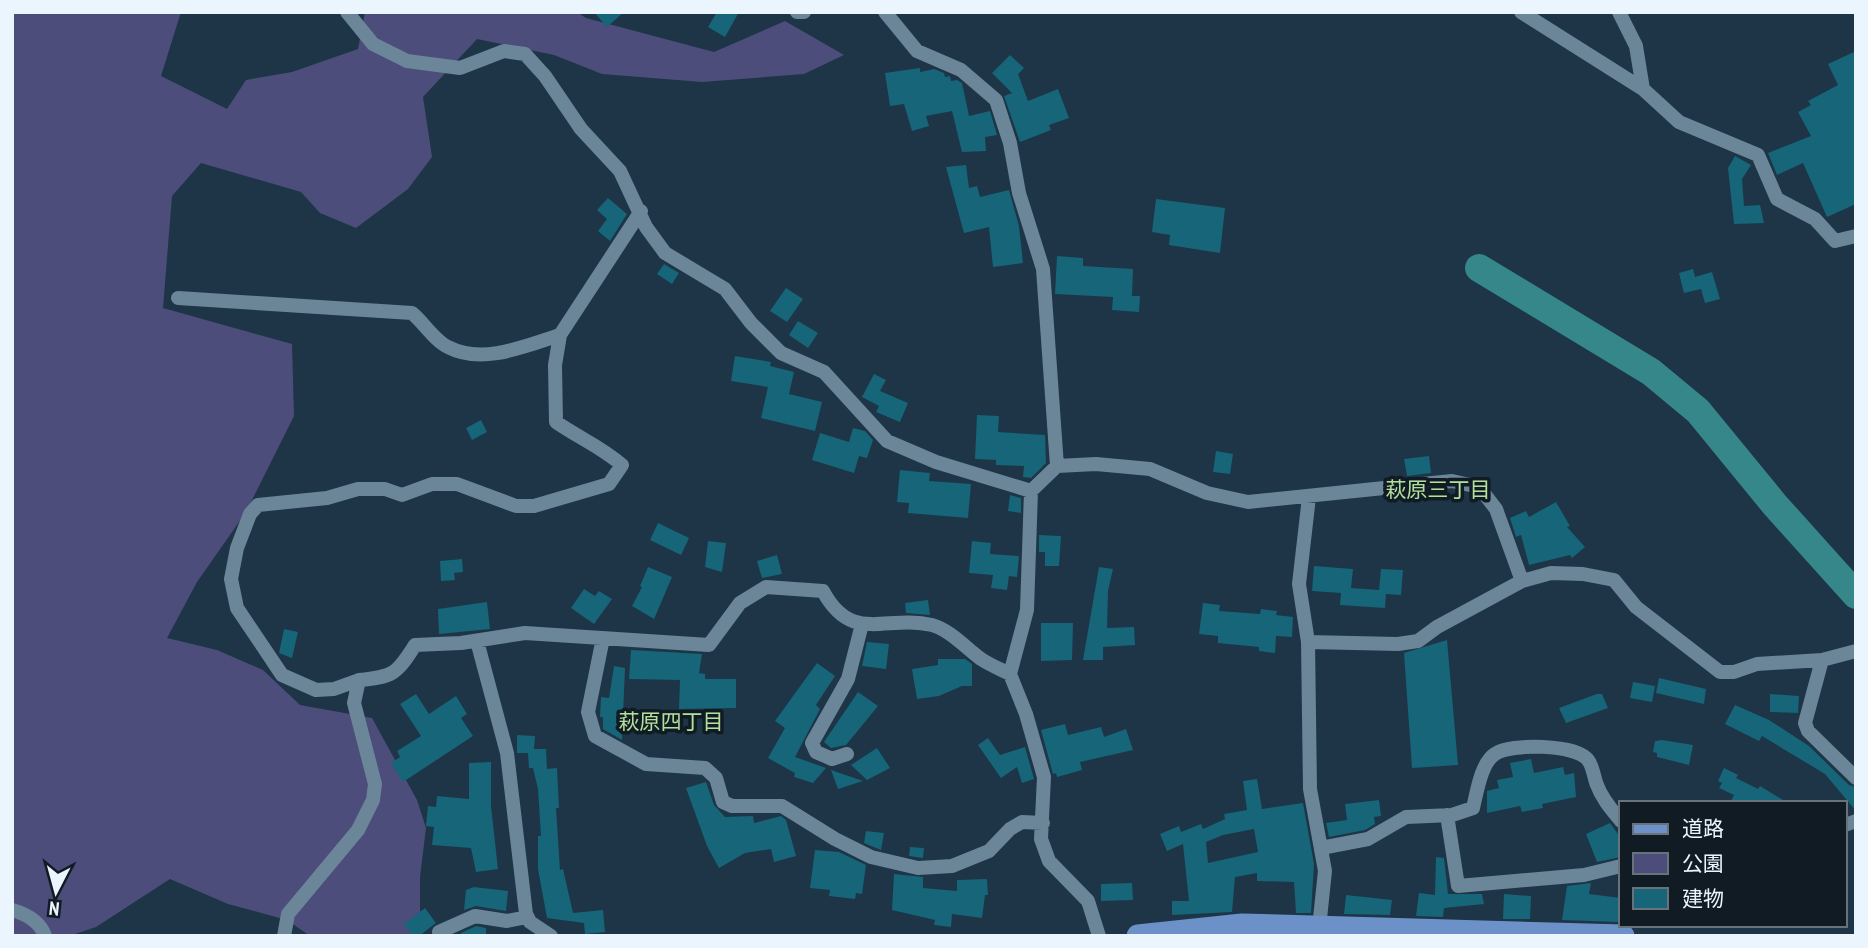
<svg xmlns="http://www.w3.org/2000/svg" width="1868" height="948" viewBox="0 0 1868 948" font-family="'PT Sans Narrow','Noto Sans JP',sans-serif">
  <rect width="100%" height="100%" fill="#1d3546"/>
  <path fill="#4c4d7a" d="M12,12H181L161,76L227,109L246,80L292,72L358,49L365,12H577L586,18L714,52L785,21L844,55L804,74L702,82L602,74L554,55L477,39L423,97L432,157L408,189L356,228L320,213L301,192L201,163L172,196L163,308L292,344L294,416L246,512L197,582L167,638L217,650L263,670L300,705L372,718L417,800L426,828L420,877V936H310L287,920L228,904L170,879L96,927L69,936H12Z"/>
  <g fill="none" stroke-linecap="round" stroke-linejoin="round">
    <path stroke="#36878a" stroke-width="28" d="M1479,268L1651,372L1698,411L1775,505L1856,595"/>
  </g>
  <path fill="#166579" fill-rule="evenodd" d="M594,12H624L607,27Z
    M717,12H739L725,37L708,27Z
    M1856,51V204L1827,217L1803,163L1777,175L1768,153L1811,136L1798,112L1811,105L1808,101L1838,85L1828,64Z
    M1010,55L1024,68L1018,74L1028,101L1058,89L1069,118L1049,125L1051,130L1020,142L1004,96L1012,93L992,73Z
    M920,68V72L934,69L944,73L945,77L950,76L951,81L957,80L962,83L969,116L990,111L997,135L985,137L986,151L962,152L952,111L926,116L929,126L912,131L904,104L890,106L885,73Z
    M1735,156L1751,165L1742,179L1744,206L1760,205L1764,223L1734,224L1728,168Z
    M966,165L969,188L977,186L980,197L1009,190L1019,226L1023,263L993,267L989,227L964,233L946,167Z
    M608,198L627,214L610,241L598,231L607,219L597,210Z
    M1156,199L1225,208L1220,253L1169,245L1170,235L1152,232Z
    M1057,256L1083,258V266L1133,269L1132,296H1140L1139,312L1112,310L1113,297L1055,294Z
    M664,264L679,273L672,284L657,274Z
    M1693,269L1695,277L1712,272L1720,299L1705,303L1701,289L1684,293L1679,273Z
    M786,288L803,299L787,322L770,311Z
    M798,321L818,333L808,348L789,335Z
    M735,356L771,362L770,366L794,372L789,394L822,402L815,431L761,418L768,387L731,381Z
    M874,374L886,380L880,391L908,403L900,422L876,412L879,406L862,397Z
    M977,415L999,416L998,432L1045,435L1046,463L1031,478L1023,477L1024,466L996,465V460L975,459Z
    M481,420L487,432L472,440L466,428Z
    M853,428L865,431L873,440L867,458L859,456L854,473L812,460L820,433L849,442Z
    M1216,451L1233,454L1230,474L1213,472Z
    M1429,456L1431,473L1407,476L1404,459Z
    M900,470L930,473L929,481L971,484L968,518L908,513L909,503L897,502Z
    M1010,495L1021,498V513L1008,511Z
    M1556,502L1570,526L1567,527L1585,547L1572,558L1570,555L1529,565L1521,535L1516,537L1510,518L1526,511L1529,517Z
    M658,523L689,538L681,555L650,540Z
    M1039,535L1061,536L1059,566H1045V552H1039Z
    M708,541L726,543L722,572L705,567Z
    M972,541L991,543L990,554L1019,556L1017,577L1009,576L1007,590L991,588L993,575L969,573Z
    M777,555L782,574L762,578L757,561Z
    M462,559L463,572L454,573L455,580L441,581L440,561Z
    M1314,566L1353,569L1351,588L1379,590L1381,569L1403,570L1401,595L1386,594L1385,608L1340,605L1341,593L1312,591Z
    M648,567L672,577L654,619L632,606L642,587L640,586Z
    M1099,567L1113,569L1108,591L1107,628L1134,627L1135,645L1103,647V660H1083Z
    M584,589L595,596L599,591L612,599L594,624L571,608Z
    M928,600L930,615L906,613L905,603Z
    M487,602L490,629L439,634L438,609Z
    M1203,603L1220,605L1219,611L1260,614L1261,609L1277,611L1276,615L1293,617L1292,637L1276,636L1275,653L1259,651V647L1218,643V636L1199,634Z
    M1041,623H1073L1072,660L1041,661Z
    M284,629L298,632L292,658L279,653Z
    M1447,640L1458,765L1412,768L1404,653Z
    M867,642L889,644L886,669L862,666Z
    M631,650L702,654L699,673L705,674V679H736V708L679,709L680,680L629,679Z
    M938,659H965L972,664V686H962L939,696L917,699L912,669L938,665Z
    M817,663L835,676L816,705L820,709L795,757L826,768L813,783L794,777L795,773L768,758L785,728L775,721Z
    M614,666L625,668L622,740L603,729V717H600L601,697L609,698Z
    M1659,678L1706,689L1704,704L1656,693Z
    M1633,682L1655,686L1652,702L1630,698Z
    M858,692L878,706L846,745L831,748L824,742Z
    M416,694L429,714L456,696L467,714L461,718L473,736L403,782L391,763L400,757L397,751L421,736L400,704Z
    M1597,694H1602L1608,708L1566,723L1559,708Z
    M1770,694L1799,696L1798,713L1770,712Z
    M1735,705L1769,720L1809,746L1849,785L1856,787V811L1825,774L1762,736L1759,741L1725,724Z
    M1065,724L1068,735L1101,727L1104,737L1126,729L1133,750L1080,762L1082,770L1057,777L1056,773L1053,774L1041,730Z
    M517,735L535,736L534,749H546L547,769L557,768L559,808H556L560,870L563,869L573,913L603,910L605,932L585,934L584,923L547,918L538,869V836H541L538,789L533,768H529L528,753H517Z
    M988,738L1000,755L1025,747L1034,779L1022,783L1017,767L1001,778L978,745Z
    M1662,740L1693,745L1689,765L1657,757V753L1653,752L1655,741Z
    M877,748L890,768L867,780L851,765Z
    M1531,759L1534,773L1563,767L1565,775L1574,773L1576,797L1542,804L1543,808L1522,812L1520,806L1487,813V791L1499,788L1497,780L1513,777L1510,763Z
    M491,762V806L498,869L476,872L471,848L432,845L434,827L426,826L428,806L436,807L437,796L469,799V763Z
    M1724,768L1738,775L1736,778L1758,789L1760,786L1788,803H1730L1734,795L1719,788L1722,783L1718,781Z
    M831,770L863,781L838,789Z
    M1257,779L1262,809L1303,803L1314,864L1311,913H1296L1294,882L1257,881V873L1235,877L1232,912L1172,915V901H1189L1183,844L1167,851L1160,834L1179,826L1181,832L1201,824L1203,829L1225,819L1224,814L1247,810L1243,781ZM1254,829L1258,852L1208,863L1206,842L1223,835Z
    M706,782L714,805L725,817L753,816L754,823L781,816L786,820L796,856L774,862L771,849L745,853L719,868L707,846L686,788Z
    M1379,800L1381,816L1374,817L1375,824L1365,830L1329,837L1326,823L1347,820L1345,804Z
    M1610,823L1621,838V857L1597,862L1586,834Z
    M866,831L884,833L881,850L864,843Z
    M910,847L924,848L923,858L909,856Z
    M815,850L839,852L866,865L862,894L856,893L855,899L829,896L830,890L810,888Z
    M1436,857L1444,858L1448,894H1482L1484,904L1444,908L1443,917L1416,916L1419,893L1435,895Z
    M894,874L923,877V888L957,891V880L987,879L988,895H985L982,918L952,914L951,927L934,925L935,920L892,910Z
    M1132,883L1133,900L1101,901V884Z
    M1591,883L1589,894L1621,898L1618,922L1562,920L1567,886Z
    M474,887L508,891L506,911L476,906L464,910L466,890Z
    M1504,894L1531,896L1530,919H1503Z
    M1346,895L1392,900L1390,915L1344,914Z
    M425,908L436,923L419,936H413L404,924Z
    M476,926L486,928V936H461V933Z"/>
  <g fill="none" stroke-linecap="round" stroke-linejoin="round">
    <path stroke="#6b8699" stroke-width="14" d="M347,12L373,44L407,61L460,68L504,51L525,54L545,76L581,129L620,171L646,227L665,253L725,289L751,323L781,353L824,372L887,441L936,462L1031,491
      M797,12H804
      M885,12L917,51L961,70L996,100L1010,143L1019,193L1043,269L1057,466
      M1521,12L1643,89
      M1619,12L1636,46L1643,89L1679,122L1758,155L1777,199L1815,219L1835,241L1856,236
      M178,298L412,313C423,322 435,341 448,347C482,365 526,346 560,335
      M1309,497L1299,584L1308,642L1310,789L1325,871L1319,928
      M603,638L588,712L595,736L646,764L705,768L716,778L723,802L732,806H782L835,839L871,857L918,868L952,866L989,851L1010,829L1022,822L1043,823
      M477,641L507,753L526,914L530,922L551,936
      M1308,642L1398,644L1418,641L1437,627L1522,581L1551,573L1583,574L1614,580L1636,607L1720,672H1734L1757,664L1822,660L1856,651
      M1822,660L1805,723L1808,731L1856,778
      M359,680L334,689L316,690L282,675L237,608L231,579L237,548L250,514L258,505L327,498L358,489H385L402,495L432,484H457L516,506H534L609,484L622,465C600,446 579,438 556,422L555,365L560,335L641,211
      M847,754L832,759L816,752L812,743L848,679L862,624
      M1447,815L1458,886L1584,875L1621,866
      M1845,825L1856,821
      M1321,848L1368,839L1406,817L1452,815L1473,808C1477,792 1481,763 1495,754C1511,743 1576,744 1588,760C1593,766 1594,778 1597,785C1602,799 1612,810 1621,821
      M12,910C26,914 40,921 45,936
      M439,932L475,916L507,921L527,917
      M284,936L288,914L358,830L373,800L375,784L354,703L359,680C393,677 397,674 415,645L461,643L525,633L709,645L740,603L766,587L823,591C852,645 886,614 932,625C950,630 966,648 981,659C990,665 1000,669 1010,674
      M1099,936L1088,901L1049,861L1041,839L1044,777L1026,714L1010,674L1027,610L1031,491L1057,466L1096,464L1150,469L1207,493L1248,502L1452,481L1479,487L1496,509L1522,581"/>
    <path stroke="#6c91c8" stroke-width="23" d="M1138,936L1242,925L1623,936"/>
  </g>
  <g text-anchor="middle" stroke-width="7" stroke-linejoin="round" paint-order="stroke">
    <g font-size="21" fill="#b4e09d" stroke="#111b23">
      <text x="1438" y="497">萩原三丁目</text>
      <text x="671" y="729">萩原四丁目</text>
    </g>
  </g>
  <rect width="1868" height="948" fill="none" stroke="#eaf5fe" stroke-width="28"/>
  <rect x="1619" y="801" width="228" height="126" fill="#111b23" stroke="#68727b" stroke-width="2"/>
  <rect x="1633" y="824" width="35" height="10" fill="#6c91c8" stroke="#68727b" stroke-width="2"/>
  <text x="1682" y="836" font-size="21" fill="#eaf5fe">道路</text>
  <rect x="1633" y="853" width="35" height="21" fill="#4c4d7a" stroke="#68727b" stroke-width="2"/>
  <text x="1682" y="871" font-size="21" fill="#eaf5fe">公園</text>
  <rect x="1633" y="888" width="35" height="21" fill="#166579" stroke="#68727b" stroke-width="2"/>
  <text x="1682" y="906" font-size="21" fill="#eaf5fe">建物</text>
  <g transform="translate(56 892) rotate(186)" stroke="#111b23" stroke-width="5" paint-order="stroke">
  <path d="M0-5L12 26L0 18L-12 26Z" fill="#eaf5fe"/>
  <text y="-10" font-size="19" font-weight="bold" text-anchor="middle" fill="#eaf5fe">N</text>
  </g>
</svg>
